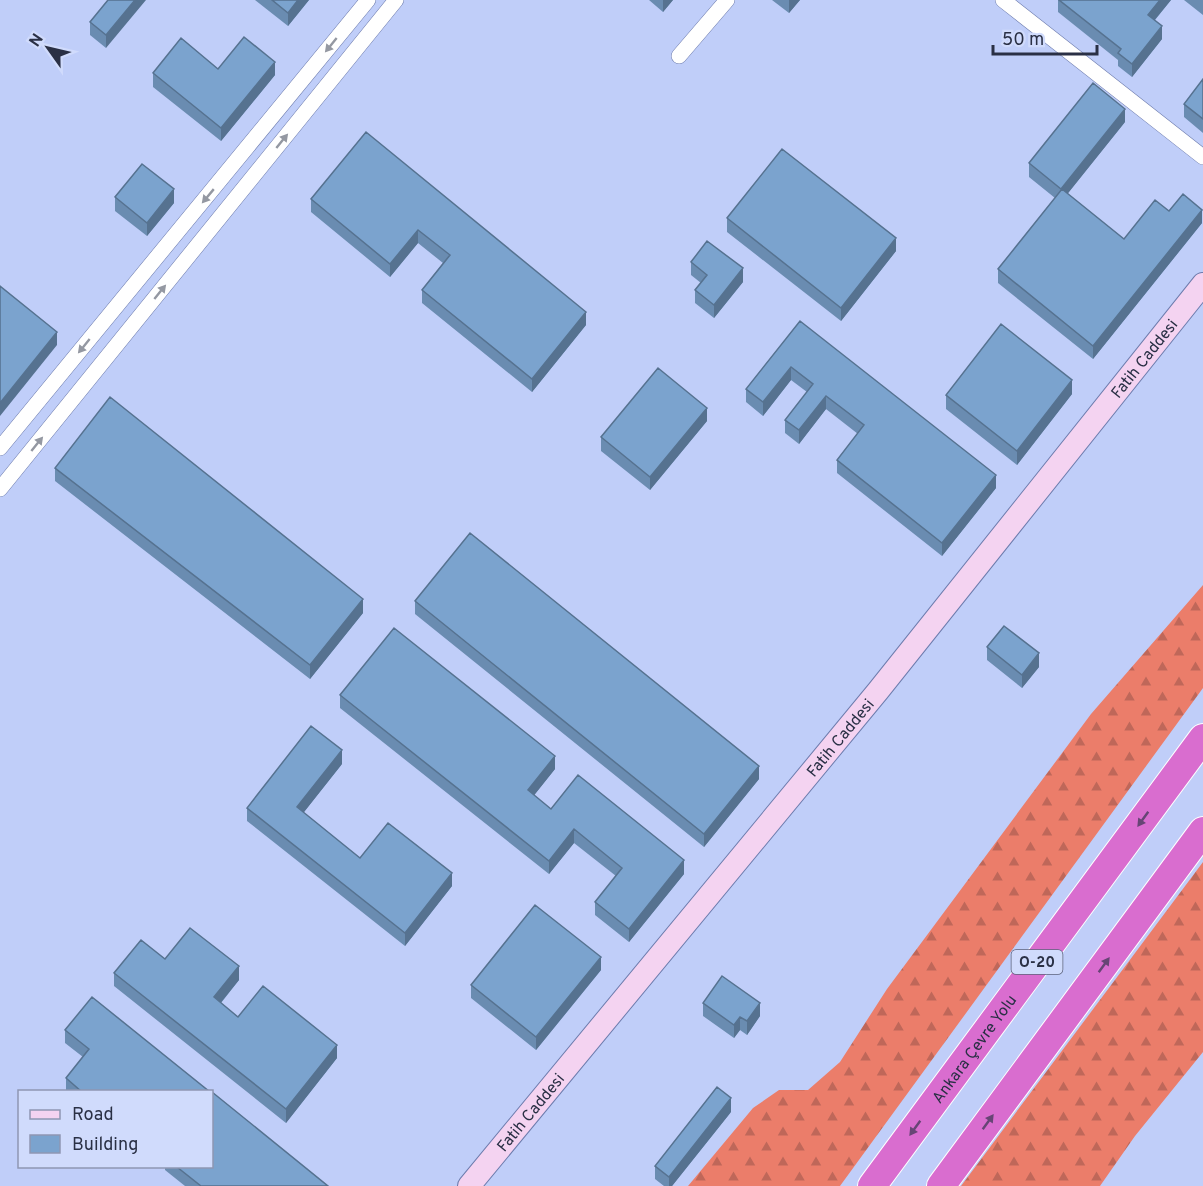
<svg xmlns="http://www.w3.org/2000/svg" width="1203" height="1186" viewBox="0 0 1203 1186" font-family="Overpass,sans-serif">
  <defs>
    <pattern id="forest-firs" width="22" height="20" patternUnits="userSpaceOnUse" patternTransform="scale(1.5)"><rect width="22" height="20" fill="#eb7d6a"/><path d="M5 1l3.5 6h-7zM16 11l3.5 6h-7z" fill="#bf6759"/></pattern>
  </defs>
  <rect width="100%" height="100%" fill="#c0cef9"/>
  <path fill="url(#forest-firs)" d="M1203,585V688L840,1186H688L753,1108L779,1090H808L840,1062L887,989L1091,714Z
    M1203,862V1052L1135,1136L1100,1186H961Z"/>
  <g fill="none" stroke-linecap="round" stroke-linejoin="round">
    <defs>
      <path id="street" d="M1003,0L1203,157
        M679,56L727,0
        M0,448L368,0
        M0,489L396,0"/>
      <g id="secondary">
        <path id="s1" d="M469,1186L878,691L1203,284"/>
      </g>
      <g id="highway">
        <path id="s2" d="M872,1186L1203,738"/>
        <path d="M941,1186L1203,831"/>
      </g>
    </defs>
    <use href="#street" stroke="#6d7cad" stroke-width="16"/>
    <use href="#secondary" stroke="#6d7cad" stroke-width="24"/>
    <use href="#highway" stroke="#fff" stroke-width="30"/>
    <use href="#street" stroke="#fff" stroke-width="15"/>
    <use href="#secondary" stroke="#f4d3f1" stroke-width="22"/>
    <use href="#highway" stroke="#d96dcf" stroke-width="28"/>
  </g>
  <path fill="#6a8cb1" d="M108,0L106,48L90,35V22Z
    M255,0H309L288,26Z
    M649,0H673L663,12Z
    M772,0H800L789,13Z
    M1058,0H1171L1155,20L1162,39L1132,77L1118,66V60L1058,12Z
    M1184,0H1203V15Z
    M153,73L275,75L221,141L153,87Z
    M1203,79V133L1184,117V104Z
    M1125,122L1067,194L1124,239L1169,211L1202,223L1093,359L998,283V269L1055,198L1029,177V163Z
    M366,132L586,325L532,392L422,303V290L443,263L418,243L390,277L311,212V199Z
    M115,197L174,203L147,236L115,211Z
    M727,218L896,251L841,321L727,232Z
    M691,262L743,282L714,318L695,303V290L701,283L691,275Z
    M800,321L996,488L942,556L837,473V460L858,434L826,409L799,444L785,433V420L807,392L791,380L763,416L746,402V389Z
    M1072,394L1017,465L946,409V395Z
    M707,421L650,490L601,451V437Z
    M55,468L363,613L310,679L55,481Z
    M415,601L759,779L704,847L415,614Z
    M987,647L1039,667L1022,688L987,660Z
    M340,695L555,769L534,795L551,809L684,874L629,942L595,915V902L616,876L574,843L549,874L340,708Z
    M342,764L303,813L360,858L452,886L405,946L247,821V808Z
    M165,959L239,980L221,1003L238,1017L337,1058L286,1123L114,986V973Z
    M601,970L536,1050L471,998V985Z
    M703,1003L760,1016L747,1035L740,1030L734,1038L703,1016Z
    M65,1030L210,1092H66V1078L83,1057L65,1043Z
    M731,1112L672,1186H664L655,1179V1166Z
    M165,1167H212L328,1186H185L165,1170Z"/>
  <path fill="#567290" d="M135,0H146L106,48V35Z
    M298,0H309L288,26V13Z
    M663,0H673L663,12Z
    M789,0H800L789,13Z
    M1160,0H1171L1148,28V15Z
    M1162,26V39L1132,77V64Z
    M275,62V75L221,141V128Z
    M1125,109V122L1061,202V189Z
    M174,189V203L147,236V223Z
    M1202,210V223L1093,359V346Z
    M418,230V243L390,277V264Z
    M896,238V251L841,321V308Z
    M743,268V282L714,318V305Z
    M586,312V325L532,392V379Z
    M57,332V345L0,416V403Z
    M791,367V380L763,416V402Z
    M1072,380V394L1017,465V451Z
    M826,396V409L799,444V430Z
    M707,408V421L650,490V477Z
    M996,475V488L942,556V543Z
    M363,599V613L310,679V665Z
    M1039,653V667L1022,688V675Z
    M342,750V764L297,821V807Z
    M555,756V769L528,803V790Z
    M759,766V779L704,847V834Z
    M574,829V843L549,874V861Z
    M684,860V874L629,942V929Z
    M452,873V886L405,946V933Z
    M601,957V970L536,1050V1037Z
    M239,966V980L214,1011V997Z
    M760,1003V1016L747,1035V1021Z
    M740,1017V1030L734,1038V1025Z
    M337,1045V1058L286,1123V1109Z
    M731,1098V1112L672,1186H669V1177Z"/>
  <path fill="#7ba3ce" stroke="#567290" stroke-width="1.5" d="M108,0H135L106,35L90,22Z
    M272,0H298L288,13Z
    M1059,0H1160L1148,15L1162,26L1132,64L1118,53L1121,49Z
    M244,37L275,62L221,128L153,73L181,38L218,69Z
    M1203,79V119L1184,104Z
    M1093,83L1125,109L1061,189L1029,163Z
    M366,132L586,312L532,379L422,290L450,255L418,230L390,264L311,199Z
    M782,149L896,238L841,308L727,218Z
    M142,164L174,189L147,223L115,197Z
    M1062,189L1124,239L1155,200L1169,211L1183,194L1202,210L1093,346L998,269Z
    M707,241L743,268L714,305L695,290L707,275L691,262Z
    M0,286L57,332L0,403Z
    M800,321L996,475L942,543L837,460L864,425L826,396L799,430L785,420L813,384L791,367L763,402L746,389Z
    M1001,324L1072,380L1017,451L946,395Z
    M658,368L707,408L650,477L601,437Z
    M110,397L363,599L310,665L55,468Z
    M470,533L759,766L704,834L415,601Z
    M1004,626L1039,653L1022,675L987,647Z
    M394,628L555,756L528,790L551,809L578,775L684,860L629,929L595,902L622,868L574,829L549,861L340,695Z
    M311,726L342,750L297,807L360,858L388,823L452,873L405,933L247,808Z
    M535,905L601,957L536,1037L471,985Z
    M190,928L239,966L214,997L238,1017L263,986L337,1045L286,1109L114,973L141,940L165,959Z
    M722,976L760,1003L747,1021L740,1017L734,1025L703,1003Z
    M92,997L210,1092H82L66,1078L89,1049L65,1030Z
    M717,1087L731,1098L669,1177L655,1166Z
    M212,1092L328,1186H201L177,1167H212Z"/>
  <defs><path id="oneway-solid" d="M-6-.8H1V-3.2L6.5 0L1 3.2V.8H-6Z" transform="scale(1.5)"/></defs>
  <g fill="#9498a2">
    <use href="#oneway-solid" transform="translate(331 45) rotate(129)"/>
    <use href="#oneway-solid" transform="translate(282 141) rotate(-51)"/>
    <use href="#oneway-solid" transform="translate(208 196) rotate(130)"/>
    <use href="#oneway-solid" transform="translate(160 292) rotate(-51)"/>
    <use href="#oneway-solid" transform="translate(84 346) rotate(129)"/>
    <use href="#oneway-solid" transform="translate(37 444) rotate(-51)"/>
  </g>
  <g fill="#674575">
    <use href="#oneway-solid" transform="translate(1143 819) rotate(126)"/>
    <use href="#oneway-solid" transform="translate(1104 965) rotate(-54)"/>
    <use href="#oneway-solid" transform="translate(988 1122) rotate(-54)"/>
    <use href="#oneway-solid" transform="translate(915 1128) rotate(126)"/>
  </g>
  <g text-anchor="middle" stroke-width="4.5" stroke-linejoin="round" paint-order="stroke">
    <rect fill="#d0dbfc" stroke="#5c637c" stroke-width="1.5" x="1011.5" y="950" width="51" height="24" rx="4.5"/>
    <g font-size="15" font-weight="bold" fill="#2a3045">
      <text x="1037" y="967">O-20</text>
    </g>
    <g font-size="16" fill="#2a3045" stroke="#d0dbfc">
      <text dy="6" stroke="none"><textPath href="#s1" startOffset="1068">Fatih Caddesi</textPath></text>
      <text dy="6" stroke="none"><textPath href="#s1" startOffset="582">Fatih Caddesi</textPath></text>
      <text dy="6" stroke="none"><textPath href="#s2" startOffset="171">Ankara Çevre Yolu</textPath></text>
      <text dy="6" stroke="none"><textPath href="#s1" startOffset="96">Fatih Caddesi</textPath></text>
    </g>
  </g>
  <rect x="18" y="1090" width="195" height="78" fill="#d0dbfc" stroke="#8e97b3" stroke-width="1.5"/>
  <rect x="30" y="1110" width="30" height="9" fill="#f4d3f1" stroke="#8e97b3" stroke-width="1.5"/>
  <text x="72" y="1120" font-size="18" fill="#2a3045">Road</text>
  <rect x="30" y="1135" width="30" height="18" fill="#7ba3ce" stroke="#8e97b3" stroke-width="1.5"/>
  <text x="72" y="1150" font-size="18" fill="#2a3045">Building</text>
  <g transform="translate(48 48) rotate(304)" stroke="#d0dbfc" stroke-width="4.5" paint-order="stroke">
  <path d="M0-4.5L10 22L0 15L-10 22Z" fill="#2a3045"/>
  <text y="-9" font-size="16" font-weight="bold" text-anchor="middle" fill="#2a3045">N</text>
  </g>
  <path d="M993 45v9h104v-9" fill="none" stroke="#2a3045" stroke-width="3"/>
  <text x="1002" y="45" font-size="18" fill="#2a3045" stroke="#d0dbfc" stroke-width="4.5" paint-order="stroke">50 m</text>
</svg>
